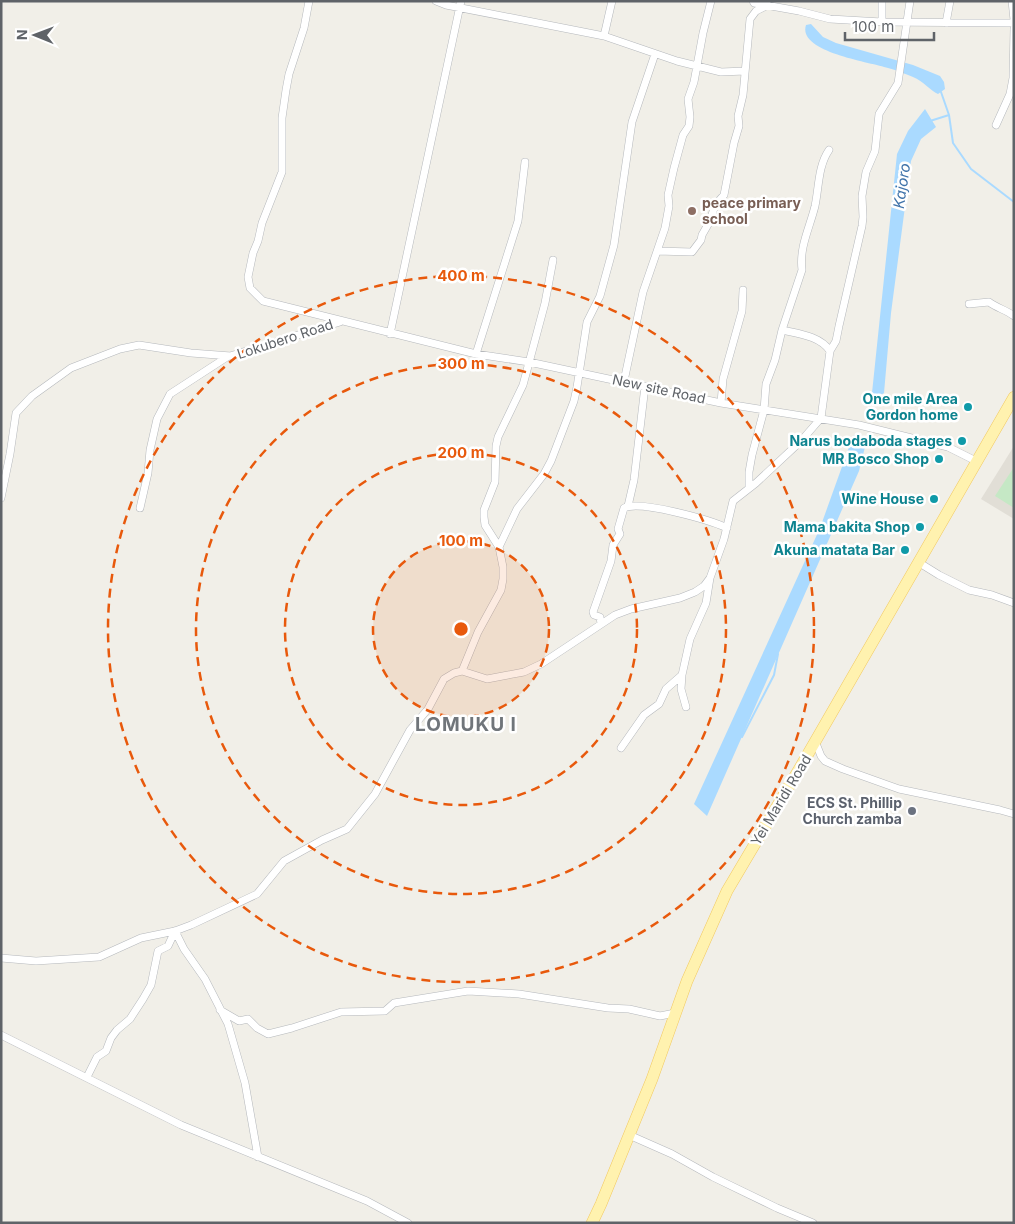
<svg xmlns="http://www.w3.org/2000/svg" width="1015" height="1224" viewBox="0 0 1015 1224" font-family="Inter,sans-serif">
  <rect width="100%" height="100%" fill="#f1efe8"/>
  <path fill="#e1ded6" d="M1014,446V519L981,499Z"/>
  <path fill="#c5e8c5" d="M1014,467V508L995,496Z"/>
  <path fill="#aadaff" d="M811,24L823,37L836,43L913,65L940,76L944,82L945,89L938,94C932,92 923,81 913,77C905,74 896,70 888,68C870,62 797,52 806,25Z
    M925,109L936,127L921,139L911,161L891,313L884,393L877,398L872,393L897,154L908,131Z
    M856,435L865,439L866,443L859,471L707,816L694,804L820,528L853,436Z"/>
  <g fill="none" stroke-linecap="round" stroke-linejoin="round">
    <path stroke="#aadaff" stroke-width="2" d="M941,92L949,115L953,143L971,169L1014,202
      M930,121L949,115
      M742,737L774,675L778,654"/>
    <defs>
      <path id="street" d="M309,1L304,28L289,74L286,90L282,118V172L262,223L258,241L253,253L248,277L250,288L263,301L476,354L529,362L721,403L859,425L948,447L976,461
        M436,1L446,5L604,36L677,61L721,72L745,71
        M753,1L754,3L799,11L830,19L882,22L1014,23
        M882,1V22
        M1012,1L1014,20
        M946,23L950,1
        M604,36L612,1
        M996,125L1010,94L1013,78L1014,29
        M657,251L692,252L701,240L702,235L710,221L715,205L724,195L734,143L739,126L738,116L743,95L750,19L756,11L768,5
        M969,304L989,302C997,308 1006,310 1014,316
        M782,330C799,334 820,336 830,351
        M390,334L461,1
        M476,354L518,221L525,162
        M624,381L643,292L665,228L669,206L668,195L674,168L683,135L689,126L690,117L688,99L694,82L703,33L711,1
        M721,403L723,379L742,311L743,290
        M749,488V472L752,455L764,410L766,384L775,360L782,330L802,270C799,247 810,227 815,206C819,187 818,166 829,150
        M1,498L10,454L16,413L32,396L71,368L120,349L139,345L191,353L231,356
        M628,506L634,480L645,386
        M140,508L148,473L150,450L157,419L170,394L227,357L340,322
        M499,547L517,509L544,474L551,461L574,401L577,387L587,322L600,296L614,245L632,122L655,54
        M918,562L939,575L969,590L992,595L1014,603
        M601,624L600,617L594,615L593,612L611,561L613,545L620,534L618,529L624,508C640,500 710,520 727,528
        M462,671L478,632L501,590L503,579V567L499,547L485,525L484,517V510L495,482L496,446L498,437L523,385L545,303L553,260
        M682,675L681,689L686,707
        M815,741L821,756L825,761L843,769L899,789L1000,810L1014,814
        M621,748L644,715L659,704L666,689L682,675L690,639L706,603L710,578
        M175,931L184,949L205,979L228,1024L245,1083L258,1157
        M1,958L36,961L99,957L141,938L175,931L191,925L257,894L284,861L322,840L347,829L375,794L410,730L428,709L444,679L454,673L462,671L487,679L524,672L541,664L615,615L631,609L680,598L695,592L704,586L710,578L724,539L733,501L756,483L801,441L821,418L830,351L836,341L839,326L862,226L863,217L862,196L866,172L875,151L879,114L898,83L910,1
        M220,1010L239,1021L248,1019L257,1028L268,1034L292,1028L341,1012L385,1011L394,1003L468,991L519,994L608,1008L629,1009L660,1016L675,1013
        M1,1035L181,1125L367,1201L408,1223
        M87,1077L97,1057L106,1051L111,1038L117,1030L130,1019L143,999L151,985L158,951L168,946L175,931
        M629,1135L672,1154L713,1177L777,1208L813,1223"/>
      <path id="primary" d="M592,1223L601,1204L652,1079L687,981L727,891L801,766L1014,397"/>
    </defs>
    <use href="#street" stroke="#b5b8bc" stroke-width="8"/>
    <use href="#primary" stroke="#f2c960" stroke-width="12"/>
    <use href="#street" stroke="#fff" stroke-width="7"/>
    <use href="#primary" stroke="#fff2af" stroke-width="11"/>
  </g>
  <circle cx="461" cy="629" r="88" fill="#e8590c" fill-opacity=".12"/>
  <g fill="none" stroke="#e8590c" stroke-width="2.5" stroke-dasharray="9 6">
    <circle cx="461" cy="629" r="88"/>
    <circle cx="461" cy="629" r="176"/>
    <circle cx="461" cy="629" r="265"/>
    <circle cx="461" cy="629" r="353"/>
  </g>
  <circle fill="#8d6e63" stroke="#fff" stroke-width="2" cx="692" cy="211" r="5"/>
  <g fill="#0f9aa8" stroke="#fff" stroke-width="2">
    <circle cx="968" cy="407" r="5"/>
    <circle cx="962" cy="441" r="5"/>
    <circle cx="939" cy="459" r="5"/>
    <circle cx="934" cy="499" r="5"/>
    <circle cx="920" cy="527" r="5"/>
    <circle cx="905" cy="550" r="5"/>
  </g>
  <circle fill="#6b7280" stroke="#fff" stroke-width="2" cx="912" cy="811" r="5"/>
  <g text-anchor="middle" stroke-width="5" stroke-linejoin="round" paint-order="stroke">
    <g font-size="14" font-weight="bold" fill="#785e54" stroke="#fff" text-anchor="start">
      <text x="702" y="208">peace primary<tspan x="702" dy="16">school</tspan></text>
    </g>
    <g font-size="14" fill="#5f6368" stroke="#fff">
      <text transform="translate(285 339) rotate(-18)" y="5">Lokubero Road</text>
      <text transform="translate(659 389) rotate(12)" y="5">New site Road</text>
      <text transform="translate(781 800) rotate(-59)" y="5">Yei Maridi Road</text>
    </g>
    <g font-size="14" font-weight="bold" fill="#0d838f" stroke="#fff" text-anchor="end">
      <text x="958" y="404">One mile Area<tspan x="958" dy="16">Gordon home</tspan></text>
      <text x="952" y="446">Narus bodaboda stages</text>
      <text x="929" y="464">MR Bosco Shop</text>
      <text x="924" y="504">Wine House</text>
      <text x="910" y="532">Mama bakita Shop</text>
      <text x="895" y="555">Akuna matata Bar</text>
    </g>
    <g font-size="14" font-weight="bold" fill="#5b616d" stroke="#fff" text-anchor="end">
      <text x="902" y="808">ECS St. Phillip<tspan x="902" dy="16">Church zamba</tspan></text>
    </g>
    <g font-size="15" font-style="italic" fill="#4174aa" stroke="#fff">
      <text transform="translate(902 186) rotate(-82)" y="5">Kajoro</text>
    </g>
    <g font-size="19" font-weight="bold" letter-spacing="1" fill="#70757a" stroke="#fff">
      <text x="466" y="731">LOMUKU I</text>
    </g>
  </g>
  <circle cx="461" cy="629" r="8" fill="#e8590c" stroke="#fff" stroke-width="2.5"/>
  <g font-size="15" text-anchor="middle" font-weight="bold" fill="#e8590c" stroke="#fff" stroke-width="5" stroke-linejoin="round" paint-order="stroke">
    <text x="461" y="281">400 m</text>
    <text x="461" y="369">300 m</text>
    <text x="461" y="458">200 m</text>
    <text x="461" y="546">100 m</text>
  </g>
  <rect width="1015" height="1224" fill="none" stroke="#5f6368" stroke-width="5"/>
  <g transform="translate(35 35) rotate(271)" stroke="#ffffff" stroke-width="4" paint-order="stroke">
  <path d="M0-4L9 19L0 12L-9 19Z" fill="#5f6368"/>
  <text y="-8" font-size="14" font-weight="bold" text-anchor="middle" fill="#5f6368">N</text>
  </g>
  <path d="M845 32v8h89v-8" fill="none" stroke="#5f6368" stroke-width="2.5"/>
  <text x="852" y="32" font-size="15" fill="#5f6368" stroke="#ffffff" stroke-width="4" paint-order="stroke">100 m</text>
</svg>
